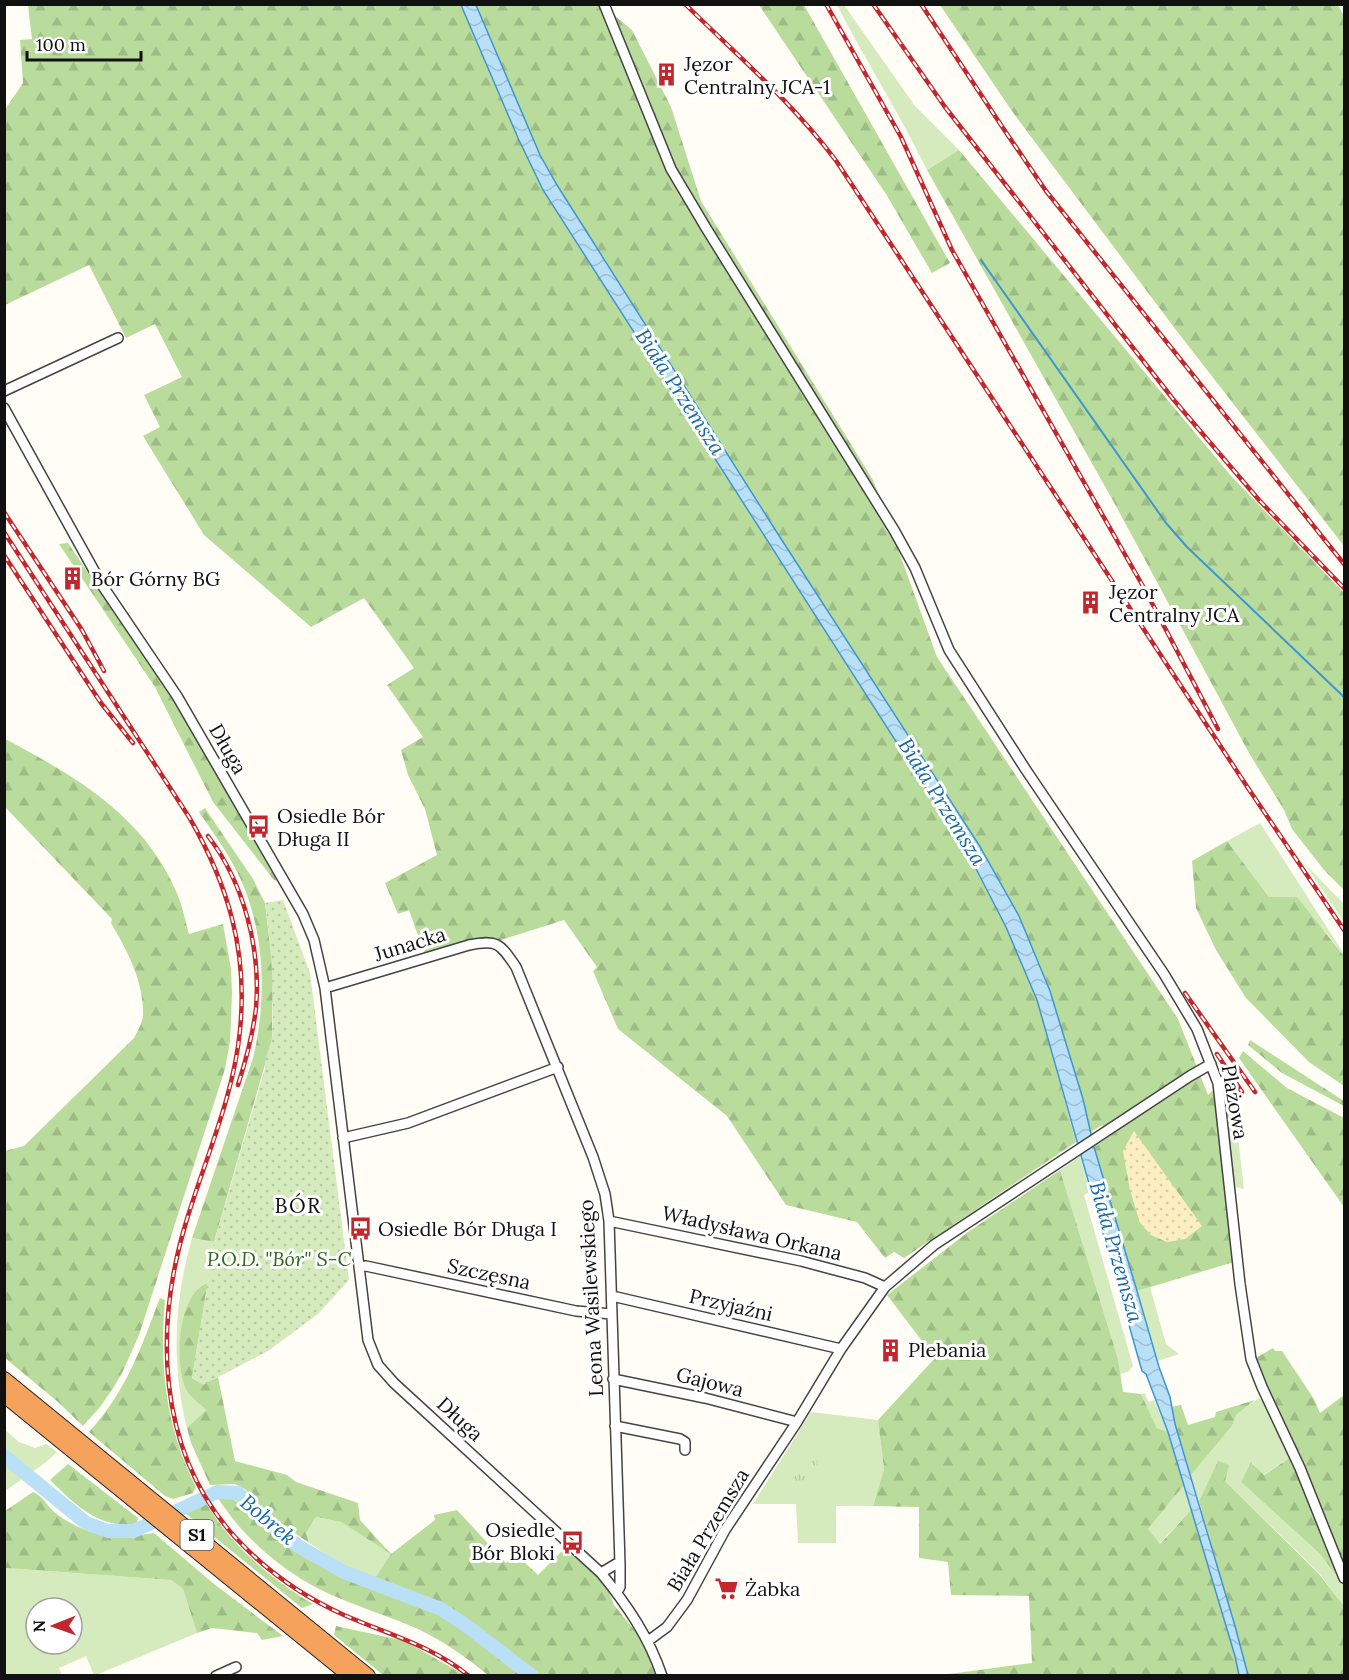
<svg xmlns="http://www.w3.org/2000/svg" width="1349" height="1680" viewBox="0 0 1349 1680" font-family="Lora,serif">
  <defs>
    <pattern id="forest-firs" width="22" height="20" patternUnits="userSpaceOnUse" patternTransform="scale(1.5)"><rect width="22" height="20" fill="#b9dc9c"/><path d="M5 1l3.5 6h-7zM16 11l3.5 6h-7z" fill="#9ebc85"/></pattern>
    <pattern id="sand-dots" width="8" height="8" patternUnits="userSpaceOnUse" patternTransform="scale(1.5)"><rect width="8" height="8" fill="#fbeec1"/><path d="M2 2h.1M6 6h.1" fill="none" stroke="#d6cba5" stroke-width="1.8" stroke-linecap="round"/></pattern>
    <pattern id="park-tufts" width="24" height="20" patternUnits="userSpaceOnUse" patternTransform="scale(1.5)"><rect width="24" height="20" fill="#d5ebbd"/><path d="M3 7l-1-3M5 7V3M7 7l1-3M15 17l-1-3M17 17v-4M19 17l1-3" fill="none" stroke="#b6c8a1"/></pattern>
    <pattern id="garden-dots" width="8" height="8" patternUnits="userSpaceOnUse" patternTransform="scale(1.5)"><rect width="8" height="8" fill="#d5ebbd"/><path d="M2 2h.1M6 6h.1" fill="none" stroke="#b6c8a1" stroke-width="1.8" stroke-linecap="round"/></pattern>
    <pattern id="water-waves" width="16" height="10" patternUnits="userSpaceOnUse" patternTransform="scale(1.5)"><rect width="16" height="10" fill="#b9e0f7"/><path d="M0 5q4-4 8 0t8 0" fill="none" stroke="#9ebfd3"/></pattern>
  </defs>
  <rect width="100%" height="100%" fill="#fffdf5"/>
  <path fill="#d5ebbd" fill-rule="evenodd" d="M837,5H844L915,106L959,150L927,170C899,113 866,61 837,5Z
    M1260,823L1344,954V956L1325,931L1269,897L1227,841Z
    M1305,864L1344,904V922Z
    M1226,1075L1233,1096L1244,1189L1236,1187L1233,1180L1221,1081Z
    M1080,1156L1090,1192L1084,1195L1133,1366L1128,1372L1120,1374L1118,1359L1060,1170Z
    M192,1238L214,1242L208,1283C178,1293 174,1366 186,1390C190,1397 200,1404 206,1410L187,1428C171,1364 174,1301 192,1238Z
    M1150,1287L1166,1344L1179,1354L1158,1361L1137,1291Z
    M1145,1393L1148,1402L1154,1400L1168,1432L1157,1428L1141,1394Z
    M1259,1398L1265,1401L1291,1457L1263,1475L1252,1462L1241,1482L1320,1554L1344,1585V1606L1319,1573L1225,1481L1218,1462L1199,1501L1191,1475L1232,1426L1235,1415Z
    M811,1412L878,1420L884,1469L873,1506H836V1543H798L796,1504H753Z
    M4,1429L19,1442L35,1448L46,1444L57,1452L45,1463L5,1491Z
    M1184,1485L1192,1509L1159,1544L1148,1529Z
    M316,1517L341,1522L392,1554L375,1578L346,1567L309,1543L306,1533Z
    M4,1568L171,1580L183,1589L197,1633L96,1675H94L86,1656L59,1668L62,1675H5ZM36,1608H72V1644H36Z"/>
  <path fill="url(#forest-firs)" d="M28,5H461L518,138L543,190L970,857L1006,927L1037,1000L1076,1142L904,1258L894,1252L885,1258L857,1222L786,1205L727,1116L618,1029L593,971L597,967L564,920L428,963L409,910L398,914L385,883L437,855L425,809L408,775L401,750L423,737L387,685L414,668L364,598L311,627L204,535L143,436L160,427L144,395L182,377L155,324L126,338L89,265L5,305L4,111L23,83L20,40L32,39Z
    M476,5H602L632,30L671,107L701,201L873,480L937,657L1178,1019L1208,1095L1215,1088L1234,1262L1137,1291L1094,1147L1110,1136L1102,1125L1091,1132L1050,991L1037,958L979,845L776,531L557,185L540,155Z
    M759,5H804L950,263L932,273L886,194Z
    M940,5H1338L1344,16V546L1176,330L1014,114Z
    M959,150L1232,477L1344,593V890L1324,870L1292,829L1284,810L1249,753L1116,506L927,170Z
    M68,543L174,700L277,881L274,880L213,802L155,687L59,544Z
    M5,739C75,776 143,815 176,891C182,904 185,920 189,934L223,924L231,969L232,994L230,1042L225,1069L139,1335L123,1371L114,1387L100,1407L83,1426L58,1402L5,1358V1151L24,1146L134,1038C137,1032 142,1024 143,1016C144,982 128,952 111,923L112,919L5,807Z
    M205,808L253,879L265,903L273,969L272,1040L214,1242L192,1238L253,1058C268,996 265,923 234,866C224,847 211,830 199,812Z
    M1227,841L1269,897H1297L1344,956V1086L1309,1062L1246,998L1216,950L1196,908L1192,861Z
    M1250,1040L1344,1101V1106L1282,1073L1248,1045Z
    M1243,1051L1287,1088L1344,1118V1207L1239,1058Z
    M1060,1170L1118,1359L1123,1392L1141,1394L1157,1428L1168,1432L1184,1485L1148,1529L1160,1544L1192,1509L1235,1656L1239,1675H949V1674L1032,1663L1029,1596L951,1595L948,1562L919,1558V1507L873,1506L884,1469L878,1420L935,1358L887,1295L968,1232Z
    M208,1283L192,1378L203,1384L218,1377L235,1461L287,1475L296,1482L358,1503L360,1520L391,1554L435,1520L434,1515L457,1510L506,1563L516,1554L538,1575L565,1548L600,1579L609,1592L614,1605L636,1632L653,1666L655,1675H488C467,1658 445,1642 420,1630C387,1615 351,1605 319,1589C279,1568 242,1536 218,1498L227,1496L243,1505L277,1539L334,1574L369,1587L391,1554L341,1522L316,1517L306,1533L309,1543L268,1514L245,1489L235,1484L210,1485L191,1443L187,1428L206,1410C200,1404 190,1397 186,1390C174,1365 177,1293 208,1283Z
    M160,1298L165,1300C159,1366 166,1428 196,1487L193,1493L173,1499L165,1496L89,1432C127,1390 140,1350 160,1298Z
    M1273,1348L1275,1351H1282L1314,1399L1320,1413L1344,1395V1585L1320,1554L1241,1482L1251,1462L1264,1475L1297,1453C1285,1420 1266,1391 1256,1358Z
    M1255,1400L1236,1415L1232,1426L1191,1475L1175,1424L1172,1407L1181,1405L1188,1425L1215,1417L1216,1412Z
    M1218,1461L1229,1465L1225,1481L1319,1574L1344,1606V1675H1248L1199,1501Z
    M68,1464L138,1518L136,1525C96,1527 76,1505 50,1480Z
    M33,1492C43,1496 46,1504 53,1511C72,1527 98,1537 122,1537C132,1537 144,1534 154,1533L214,1584L283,1636L262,1640L257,1633L212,1628L197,1633L183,1589L171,1580L5,1568V1511Z
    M206,1503C232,1546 269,1578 313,1604L302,1608L185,1513Z
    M336,1626L405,1641L464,1675H383L334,1635Z"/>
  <path fill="url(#sand-dots)" d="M1134,1131L1202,1226L1185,1239L1167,1242L1151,1235L1140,1223L1130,1190L1123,1151Z"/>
  <path fill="url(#park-tufts)" d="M799,1451H817L818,1480L794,1481Z"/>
  <path fill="url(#garden-dots)" d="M283,900L310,973L349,1280L318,1314L268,1351L203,1385L192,1378L214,1242L265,1068C264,1057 271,1048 272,1037C275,992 271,948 265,903Z"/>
  <path fill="url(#water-waves)" stroke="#3f96cf" stroke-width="1.5" d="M461,5H476L540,155L557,185L776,531L979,845L1019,916L1050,991L1083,1099L1094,1147L1137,1291L1159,1367L1170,1397L1175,1424L1235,1626L1248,1675H1239L1235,1656L1168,1432L1146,1374L1142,1371L1140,1364L1037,1000L1006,927L970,857L543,190L518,138Z"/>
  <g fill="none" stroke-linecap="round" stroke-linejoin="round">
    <path stroke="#3f96cf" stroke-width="2" d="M981,260L1166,523L1187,547L1344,697"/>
    <path stroke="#b9e0f7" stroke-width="14" d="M4,1456L86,1523L108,1531H134L217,1492L238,1493L262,1517L298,1546L344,1572L441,1609L467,1626L532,1676"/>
    <defs>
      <path id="minor" d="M604,4L671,169L706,228L894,530L915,568L949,650L1026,770L1164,974L1197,1029L1218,1083L1240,1284L1251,1359L1262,1387L1300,1468L1344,1578
        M4,391L118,338
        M4,408L102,585L177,696L303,914L314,940L325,988L368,1340L378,1365L394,1383L601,1573C627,1605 649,1637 662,1676
        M325,988L469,945C498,939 500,944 516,967L593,1157L605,1194L609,1221L620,1564V1587L617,1592
        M343,1138L408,1123L558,1067
        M609,1221L801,1261L865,1278L885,1287
        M359,1267L366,1266L576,1311L612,1314
        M612,1296L841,1349
        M613,1379L705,1398L797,1422
        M615,1426L680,1439L685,1442V1450
        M601,1573L616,1564H620
        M648,1641L667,1627L687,1600L725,1530L797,1422L841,1349L885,1287L934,1245L1190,1076L1211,1064
        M216,1676L236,1667"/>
      <path id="highway" d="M4,1379L368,1676
        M4,1395L350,1676"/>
    </defs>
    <use href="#minor" stroke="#444" stroke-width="12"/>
    <use href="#highway" stroke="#222" stroke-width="16"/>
    <use href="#minor" stroke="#fff" stroke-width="9"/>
    <use href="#highway" stroke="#f5a25d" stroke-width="14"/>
    <defs>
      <path id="rail" d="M685,4C737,55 793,103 837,162L1248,788L1344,930
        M826,4L901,137L952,250L1144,588L1218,729
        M873,4L945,107L1173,399L1259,500L1344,588
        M921,4L1005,131L1046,191L1344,564
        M4,512L82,630L104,671
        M4,532L189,817C228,884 248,951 240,1030C234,1095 206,1157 187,1219C154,1326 156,1450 235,1537C266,1571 302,1596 344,1615C387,1634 431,1645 469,1676
        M4,555L101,703L133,743
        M208,836C244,883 261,949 256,1008C253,1034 246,1060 238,1085
        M1185,993L1255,1092
        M1217,1054L1242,1092"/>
    </defs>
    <use href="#rail" stroke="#c4262e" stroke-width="4.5"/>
    <use href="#rail" stroke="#fff" stroke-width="2" stroke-dasharray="7" stroke-linecap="butt"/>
  </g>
  <defs>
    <symbol id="building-bare" viewBox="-9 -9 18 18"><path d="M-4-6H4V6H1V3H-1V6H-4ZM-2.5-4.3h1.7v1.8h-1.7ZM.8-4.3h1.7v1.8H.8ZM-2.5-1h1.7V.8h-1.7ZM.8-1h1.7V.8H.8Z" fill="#c4262e" stroke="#fff" stroke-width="2.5" paint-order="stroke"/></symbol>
    <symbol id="bus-bare" viewBox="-9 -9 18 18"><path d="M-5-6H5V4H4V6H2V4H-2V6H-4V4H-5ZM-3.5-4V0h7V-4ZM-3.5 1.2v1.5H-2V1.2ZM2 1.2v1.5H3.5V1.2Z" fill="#c4262e" stroke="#fff" stroke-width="2.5" paint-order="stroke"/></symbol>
    <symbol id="supermarket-bare" viewBox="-9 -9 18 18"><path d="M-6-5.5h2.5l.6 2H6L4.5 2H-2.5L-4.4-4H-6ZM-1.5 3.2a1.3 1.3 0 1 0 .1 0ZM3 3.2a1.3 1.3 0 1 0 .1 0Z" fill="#c4262e" stroke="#fff" stroke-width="2.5" paint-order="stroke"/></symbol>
  </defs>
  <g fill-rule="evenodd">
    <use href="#building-bare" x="650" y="58" width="33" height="33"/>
    <use href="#building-bare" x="56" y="562" width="33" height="33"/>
    <use href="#building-bare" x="1074" y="586" width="33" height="33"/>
    <use href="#bus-bare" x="242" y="810" width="33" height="33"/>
    <use href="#bus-bare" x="344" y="1212" width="33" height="33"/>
    <use href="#building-bare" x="874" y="1334" width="33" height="33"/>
    <use href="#bus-bare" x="556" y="1526" width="33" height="33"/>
    <use href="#supermarket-bare" x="710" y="1572" width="33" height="33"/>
  </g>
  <g text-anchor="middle" stroke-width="6" stroke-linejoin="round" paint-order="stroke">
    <rect fill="#fff" stroke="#585858" stroke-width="1.5" x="180.5" y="1520" width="33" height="30" rx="4.5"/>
    <g font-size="18" font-weight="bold" fill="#111">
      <text x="197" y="1541">S1</text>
    </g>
    <g font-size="20" fill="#111" stroke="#fff" text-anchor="start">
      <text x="684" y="71">Jęzor<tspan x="684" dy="23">Centralny JCA-1</tspan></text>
      <text x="91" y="586">Bór Górny BG</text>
      <text x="1109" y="599">Jęzor<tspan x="1109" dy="23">Centralny JCA</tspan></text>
      <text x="277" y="823">Osiedle Bór<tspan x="277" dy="23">Długa II</tspan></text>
      <text x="378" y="1236">Osiedle Bór Długa I</text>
      <text x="908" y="1357">Plebania</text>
      <text x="555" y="1537" text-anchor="end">Osiedle<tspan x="555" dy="23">Bór Bloki</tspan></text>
      <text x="745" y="1596">Żabka</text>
    </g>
    <g font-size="20" fill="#111" stroke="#fff">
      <text transform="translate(228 749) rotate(60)" y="7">Długa</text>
      <text transform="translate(410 944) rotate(-17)" y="7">Junacka</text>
      <text transform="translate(1235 1102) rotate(80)" y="7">Plażowa</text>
      <text transform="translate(752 1233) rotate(13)" y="7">Władysława Orkana</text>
      <text transform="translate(489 1274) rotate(12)" y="7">Szczęsna</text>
      <text transform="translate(591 1298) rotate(-93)" y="7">Leona Wasilewskiego</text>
      <text transform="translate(731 1305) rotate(13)" y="7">Przyjaźni</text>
      <text transform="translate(710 1382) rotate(14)" y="7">Gajowa</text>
      <text transform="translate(460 1419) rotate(43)" y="7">Długa</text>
      <text transform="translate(708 1530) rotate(-59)" y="7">Biała Przemsza</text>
    </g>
    <g font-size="20" font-style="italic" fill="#2f6b1f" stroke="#fff">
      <text x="279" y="1266">P.O.D. "Bór" S-C</text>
    </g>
    <g font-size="21" font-style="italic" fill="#1768a6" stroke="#fff">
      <text transform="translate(680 392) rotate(57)" y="7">Biała Przemsza</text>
      <text transform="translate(942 802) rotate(58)" y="7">Biała Przemsza</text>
      <text transform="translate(1116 1252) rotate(74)" y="7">Biała Przemsza</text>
      <text transform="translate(268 1520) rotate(40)" y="7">Bobrek</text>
    </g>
    <g font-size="21" letter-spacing="1.5" fill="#111" stroke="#fff">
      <text x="298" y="1213">BÓR</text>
    </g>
  </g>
  <rect width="1349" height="1680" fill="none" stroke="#111111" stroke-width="12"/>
  <g transform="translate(54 1626) rotate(269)"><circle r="28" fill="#ffffff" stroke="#a0a0a0" stroke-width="1.5"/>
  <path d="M0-4.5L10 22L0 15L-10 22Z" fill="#c4262e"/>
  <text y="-9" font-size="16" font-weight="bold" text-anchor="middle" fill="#111111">N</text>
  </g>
  <path d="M27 51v9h114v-9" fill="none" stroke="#111111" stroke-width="3"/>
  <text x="36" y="51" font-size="18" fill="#111111" stroke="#ffffff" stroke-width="4.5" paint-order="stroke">100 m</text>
</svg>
